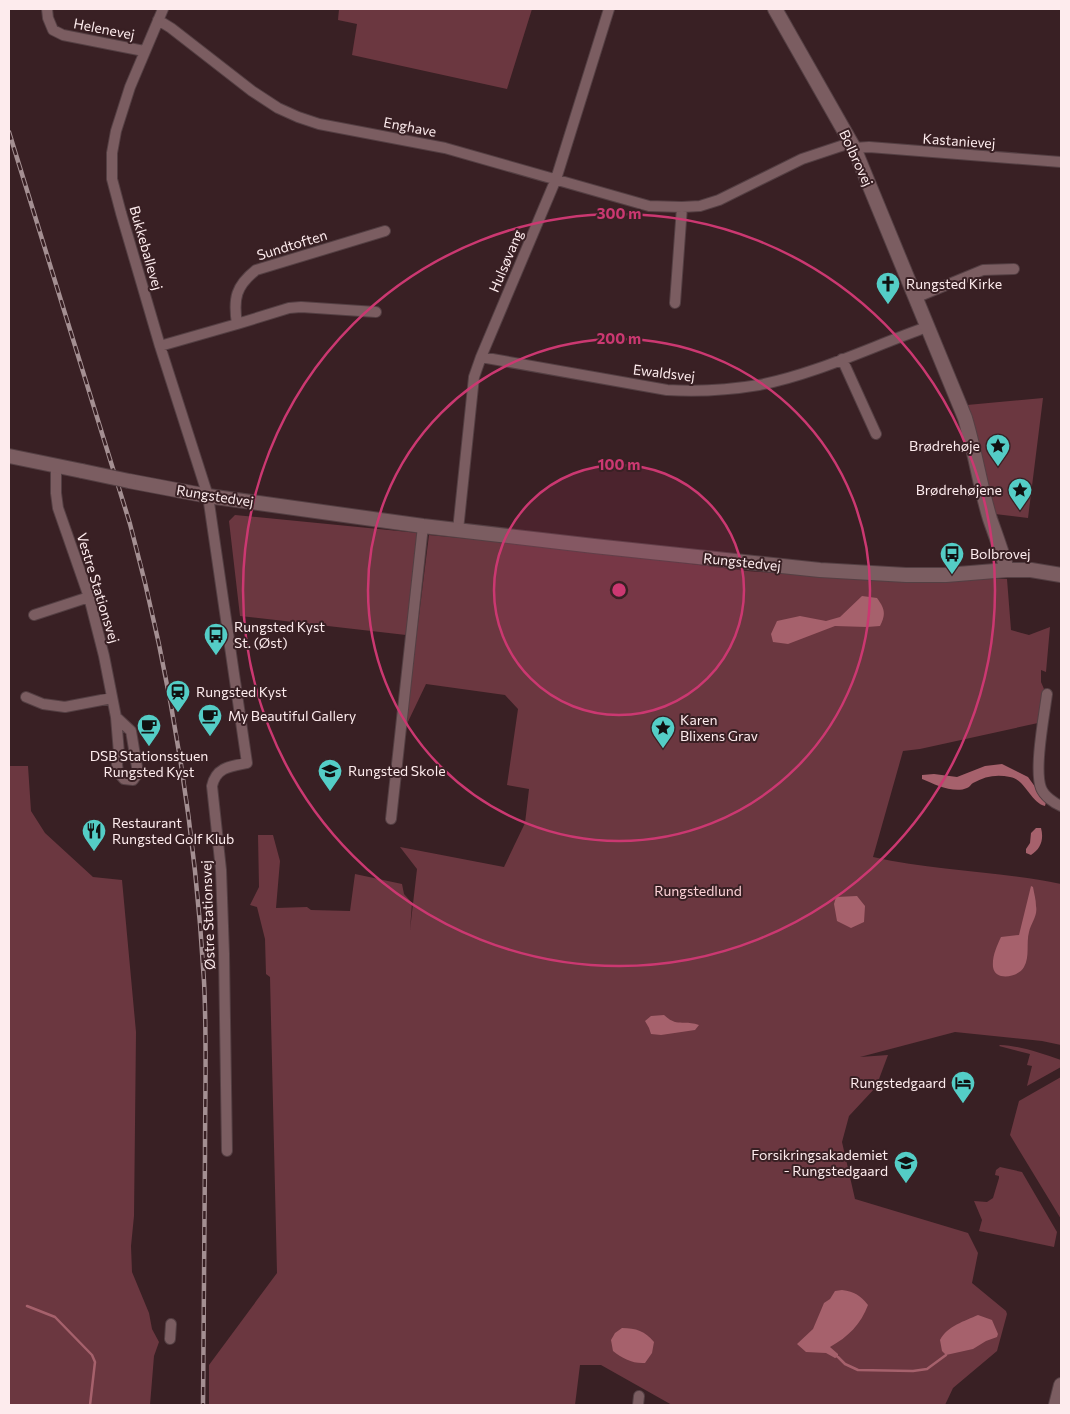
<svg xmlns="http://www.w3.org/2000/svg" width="1070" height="1414" viewBox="0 0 1070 1414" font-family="Commissioner,sans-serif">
  <rect width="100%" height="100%" fill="#392024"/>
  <path fill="#6b3740" d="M339,9H532L507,89L352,55L357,24L338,20Z
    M1043,398L1028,518L995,514L967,405Z
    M235,515L419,533L406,635L240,616L229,521Z
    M429,535L564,548L747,571L864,579H1007L1011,630L1029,635L1050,627L1046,672L1041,670V682L1044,689L1038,723L920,749L903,751L873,857C935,871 999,871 1061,884V1045L1042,1041L955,1032L860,1057L888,1055L876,1087L849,1116L842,1142L855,1199L968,1233L978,1253L972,1283L1006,1311L1007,1314L997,1351L953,1388L945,1405H672L601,1365H580L575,1405H209V1365L277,1273L270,977L266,974L265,939L257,907L250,905L259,887L258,835H273L280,861L276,908L307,907L311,910L350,911L355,874L402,884L404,894L412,903L410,930L417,869L400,847L504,867L525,823L529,789L507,785L518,709L505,695L426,684L405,728Z
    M9,766H28L31,811L45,833L93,877L122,880L136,1032L134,1216L131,1246L132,1272L149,1313L152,1329L159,1342L154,1356L150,1405H9Z
    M1000,1045C1022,1046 1040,1053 1061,1060V1067L1027,1086L1032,1066L1027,1065L1030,1054L999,1046Z
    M1061,1077V1219L1010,1135L1019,1101Z
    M1000,1167L1022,1172L1057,1232L1054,1247L979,1231L982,1220L974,1201L987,1202L993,1198L999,1178V1176L995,1175L996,1170Z"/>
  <path fill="#a6616c" d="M862,596L877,598C885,609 886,614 880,626L867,627L835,626L788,644L773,642L771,634L777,621L800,616L826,621L840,617Z
    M1002,764L1028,777L1046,802L1045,806C1030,802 1026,780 1010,777C997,774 985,776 973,783C971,784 970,787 967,788C954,794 934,784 922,779V775L934,774L957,777L985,766Z
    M1036,828H1041C1044,839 1041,849 1031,855L1026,853V849L1030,843L1031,833Z
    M1031,886L1033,887C1034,893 1036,900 1036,906C1038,916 1031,923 1029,932C1026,943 1030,957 1024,967C1019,977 995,982 993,967C992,956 997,946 1001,937L1019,935Z
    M857,896L865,906L864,922L851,928L837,921L834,904L836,897Z
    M664,1015C678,1028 683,1019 699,1025L695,1030L661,1035L651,1034L649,1028L645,1021L651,1016Z
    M842,1290C855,1292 860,1295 868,1305C861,1324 848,1337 830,1347L838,1354V1357L835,1358L826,1353L806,1352L797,1344L813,1329L824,1303L830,1299L835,1291Z
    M978,1315L992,1320L998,1334L997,1337L986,1341L973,1349L946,1355L942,1351L940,1340C947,1326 965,1321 978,1315Z
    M622,1328C636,1328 645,1331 654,1342L652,1353L645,1363C633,1364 622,1358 613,1351L611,1340L615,1333Z"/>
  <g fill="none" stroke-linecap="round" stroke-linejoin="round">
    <path stroke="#a6616c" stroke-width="2.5" d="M27,1306L55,1317L92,1355L95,1362L90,1405
      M838,1357L845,1364L858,1370L913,1371L927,1369L946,1355"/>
    <defs>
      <path id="street" d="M47,9L48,18L53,30L63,35L144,51
        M163,9L130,87L116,131L112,153V179L121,213L160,346L208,496L247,763C231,766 216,767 212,786L221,870L224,954L227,1151
        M158,20L171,28L252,91L278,108L298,117L319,124L445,148L649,206L682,207L700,206L719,200L802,159L850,143
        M854,148L869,147L1061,162
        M915,298L983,270L1014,269
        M675,303L682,207
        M237,324L289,308L301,307L376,312
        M160,346L237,324C233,298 236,286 256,270L385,231
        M481,357L667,390C699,392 729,390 759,385C816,374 873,346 927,327
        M842,359L876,434
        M56,466V493L58,508L89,597L104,656L116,717L119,753L117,764L118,772L124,779L133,780L138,773L131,731L116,717
        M458,530L474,377L481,357L556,179L609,9
        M34,615L89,597
        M1047,694C1044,717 1034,769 1041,788C1044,796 1054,803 1061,806
        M26,697L43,704L65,707L112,698
        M391,819L423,526
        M170,1339L171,1324
        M638,1405L639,1396"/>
      <path id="secondary" d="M775,9L854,148L965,418C975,451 980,486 990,519C996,536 1002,552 1007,570
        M9,456L82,471
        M129,481L208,496L423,526L594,546L820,570L906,575H946L1007,570H1031L1061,575
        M1056,1405L1061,1385"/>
    </defs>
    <use href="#street" stroke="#543f43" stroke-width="12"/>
    <use href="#secondary" stroke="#543f43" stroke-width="16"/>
    <use href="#street" stroke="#7b5d61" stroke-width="10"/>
    <use href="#secondary" stroke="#7b5d61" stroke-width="14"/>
    <defs>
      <path id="rail" d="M9,132L130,524C171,676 195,824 204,981C207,1039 205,1097 205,1155C204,1239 204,1322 203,1405"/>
    </defs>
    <use href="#rail" stroke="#a48f92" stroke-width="4.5"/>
    <use href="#rail" stroke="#392024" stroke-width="2.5" stroke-dasharray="8" stroke-linecap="butt"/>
    <defs>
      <path id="secondary-bridge" d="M82,471L129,481"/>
    </defs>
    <use href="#secondary-bridge" stroke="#543f43" stroke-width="16" stroke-linecap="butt"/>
    <use href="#secondary-bridge" stroke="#7b5d61" stroke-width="14"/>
  </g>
  <circle cx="619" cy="590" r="125" fill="#cb3871" fill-opacity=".12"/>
  <g fill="none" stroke="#cb3871" stroke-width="2.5">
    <circle cx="619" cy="590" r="125"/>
    <circle cx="619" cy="590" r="251"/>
    <circle cx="619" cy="590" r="376"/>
  </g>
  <defs>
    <symbol id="church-pin" viewBox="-11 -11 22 30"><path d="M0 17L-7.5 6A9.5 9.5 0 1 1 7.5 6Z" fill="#54cdc6" stroke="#392024"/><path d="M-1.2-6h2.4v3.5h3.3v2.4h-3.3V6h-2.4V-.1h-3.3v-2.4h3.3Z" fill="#111"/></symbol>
    <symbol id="sight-pin" viewBox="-11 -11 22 30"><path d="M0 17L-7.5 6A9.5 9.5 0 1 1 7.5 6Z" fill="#54cdc6" stroke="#392024"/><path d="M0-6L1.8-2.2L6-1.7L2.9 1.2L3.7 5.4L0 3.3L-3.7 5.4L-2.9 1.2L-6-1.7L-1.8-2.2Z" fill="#111"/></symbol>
    <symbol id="bus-pin" viewBox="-11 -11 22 30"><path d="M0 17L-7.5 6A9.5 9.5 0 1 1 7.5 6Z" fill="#54cdc6" stroke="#392024"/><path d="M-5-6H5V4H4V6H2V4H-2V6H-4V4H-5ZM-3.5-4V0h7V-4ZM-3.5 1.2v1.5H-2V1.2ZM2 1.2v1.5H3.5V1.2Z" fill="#111"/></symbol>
    <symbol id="station-pin" viewBox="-11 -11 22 30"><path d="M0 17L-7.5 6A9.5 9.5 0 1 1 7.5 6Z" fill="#54cdc6" stroke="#392024"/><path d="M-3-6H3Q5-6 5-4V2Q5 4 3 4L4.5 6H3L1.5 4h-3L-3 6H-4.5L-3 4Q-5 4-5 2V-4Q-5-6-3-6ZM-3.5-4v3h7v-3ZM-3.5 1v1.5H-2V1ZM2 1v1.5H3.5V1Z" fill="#111"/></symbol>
    <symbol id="cafe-pin" viewBox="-11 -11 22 30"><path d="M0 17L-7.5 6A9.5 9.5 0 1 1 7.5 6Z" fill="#54cdc6" stroke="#392024"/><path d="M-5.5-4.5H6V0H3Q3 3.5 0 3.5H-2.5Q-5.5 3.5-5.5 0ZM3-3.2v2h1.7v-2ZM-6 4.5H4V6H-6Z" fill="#111"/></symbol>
    <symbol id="school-pin" viewBox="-11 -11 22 30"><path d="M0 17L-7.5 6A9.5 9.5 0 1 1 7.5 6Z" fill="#54cdc6" stroke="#392024"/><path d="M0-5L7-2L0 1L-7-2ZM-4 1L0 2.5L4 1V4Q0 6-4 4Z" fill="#111"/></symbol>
    <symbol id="restaurant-pin" viewBox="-11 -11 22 30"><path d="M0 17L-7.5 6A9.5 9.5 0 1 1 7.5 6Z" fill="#54cdc6" stroke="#392024"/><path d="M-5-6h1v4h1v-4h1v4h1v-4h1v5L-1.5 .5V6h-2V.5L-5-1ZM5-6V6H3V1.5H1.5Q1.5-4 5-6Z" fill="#111"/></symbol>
    <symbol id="hotel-pin" viewBox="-11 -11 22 30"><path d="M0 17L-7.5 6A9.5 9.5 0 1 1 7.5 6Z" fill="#54cdc6" stroke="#392024"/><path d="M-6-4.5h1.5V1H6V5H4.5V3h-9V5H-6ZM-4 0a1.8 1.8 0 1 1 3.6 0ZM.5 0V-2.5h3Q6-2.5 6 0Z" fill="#111"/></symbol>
  </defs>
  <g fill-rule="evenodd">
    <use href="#church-pin" x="874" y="270" width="28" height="38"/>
    <use href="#sight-pin" x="984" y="432" width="28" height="38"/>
    <use href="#sight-pin" x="1006" y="476" width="28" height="38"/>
    <use href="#bus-pin" x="938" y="540" width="28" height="38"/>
    <use href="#bus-pin" x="202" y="621" width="28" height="38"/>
    <use href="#station-pin" x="164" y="678" width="28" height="38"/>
    <use href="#cafe-pin" x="196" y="702" width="28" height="38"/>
    <use href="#cafe-pin" x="135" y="712" width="28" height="38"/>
    <use href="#sight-pin" x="649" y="714" width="28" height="38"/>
    <use href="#school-pin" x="316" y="757" width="28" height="38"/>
    <use href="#restaurant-pin" x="80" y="817" width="28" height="38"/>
    <use href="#hotel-pin" x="949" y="1069" width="28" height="38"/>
    <use href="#school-pin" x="892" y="1149" width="28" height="38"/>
  </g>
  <g text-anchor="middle" stroke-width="4" stroke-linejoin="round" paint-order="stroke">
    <g font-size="14" fill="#fdebed" stroke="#392024">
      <text transform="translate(104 29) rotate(11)" y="5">Helenevej</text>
      <text transform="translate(410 127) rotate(11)" y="5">Enghave</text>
      <text transform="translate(959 141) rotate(4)" y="5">Kastanievej</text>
      <text transform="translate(856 158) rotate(65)" y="5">Bolbrovej</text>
      <text transform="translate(292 245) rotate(-17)" y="5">Sundtoften</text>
      <text transform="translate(146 248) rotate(74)" y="5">Bukkeballevej</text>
      <text transform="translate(506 261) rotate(-67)" y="5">Hulsøvang</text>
      <text transform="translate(664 373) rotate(7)" y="5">Ewaldsvej</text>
      <text transform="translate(215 496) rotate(9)" y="5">Rungstedvej</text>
      <text transform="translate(742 562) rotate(6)" y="5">Rungstedvej</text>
      <text transform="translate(98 588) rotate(73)" y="5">Vestre Stationsvej</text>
      <text transform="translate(208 915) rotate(-92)" y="5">Østre Stationsvej</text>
    </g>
    <g font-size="14" fill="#fdebed" stroke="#392024" text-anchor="start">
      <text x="906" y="289">Rungsted Kirke</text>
      <text x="980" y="451" text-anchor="end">Brødrehøje</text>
      <text x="1002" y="495" text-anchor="end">Brødrehøjene</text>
      <text x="970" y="559">Bolbrovej</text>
      <text x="234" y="632">Rungsted Kyst<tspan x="234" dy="16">St. (Øst)</tspan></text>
      <text x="196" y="697">Rungsted Kyst</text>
      <text x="228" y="721">My Beautiful Gallery</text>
      <text x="680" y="725">Karen<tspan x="680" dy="16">Blixens Grav</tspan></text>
      <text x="149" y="761" text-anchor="middle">DSB Stationsstuen<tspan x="149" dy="16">Rungsted Kyst</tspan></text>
      <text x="348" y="776">Rungsted Skole</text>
      <text x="112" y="828">Restaurant<tspan x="112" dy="16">Rungsted Golf Klub</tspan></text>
      <text x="946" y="1088" text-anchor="end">Rungstedgaard</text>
      <text x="888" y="1160" text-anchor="end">Forsikringsakademiet<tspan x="888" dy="16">- Rungstedgaard</tspan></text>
    </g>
    <g font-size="14" fill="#fdd2d7" stroke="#392024">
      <text x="698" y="896">Rungstedlund</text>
    </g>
  </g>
  <circle cx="619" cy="590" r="8" fill="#cb3871" stroke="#392024" stroke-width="2.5"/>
  <g font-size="15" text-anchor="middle" font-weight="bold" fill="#cb3871" stroke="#392024" stroke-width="4" stroke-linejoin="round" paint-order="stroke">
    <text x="619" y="219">300 m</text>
    <text x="619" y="344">200 m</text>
    <text x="619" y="470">100 m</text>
  </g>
  <rect width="1070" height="1414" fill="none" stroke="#fdebed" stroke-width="20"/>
</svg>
